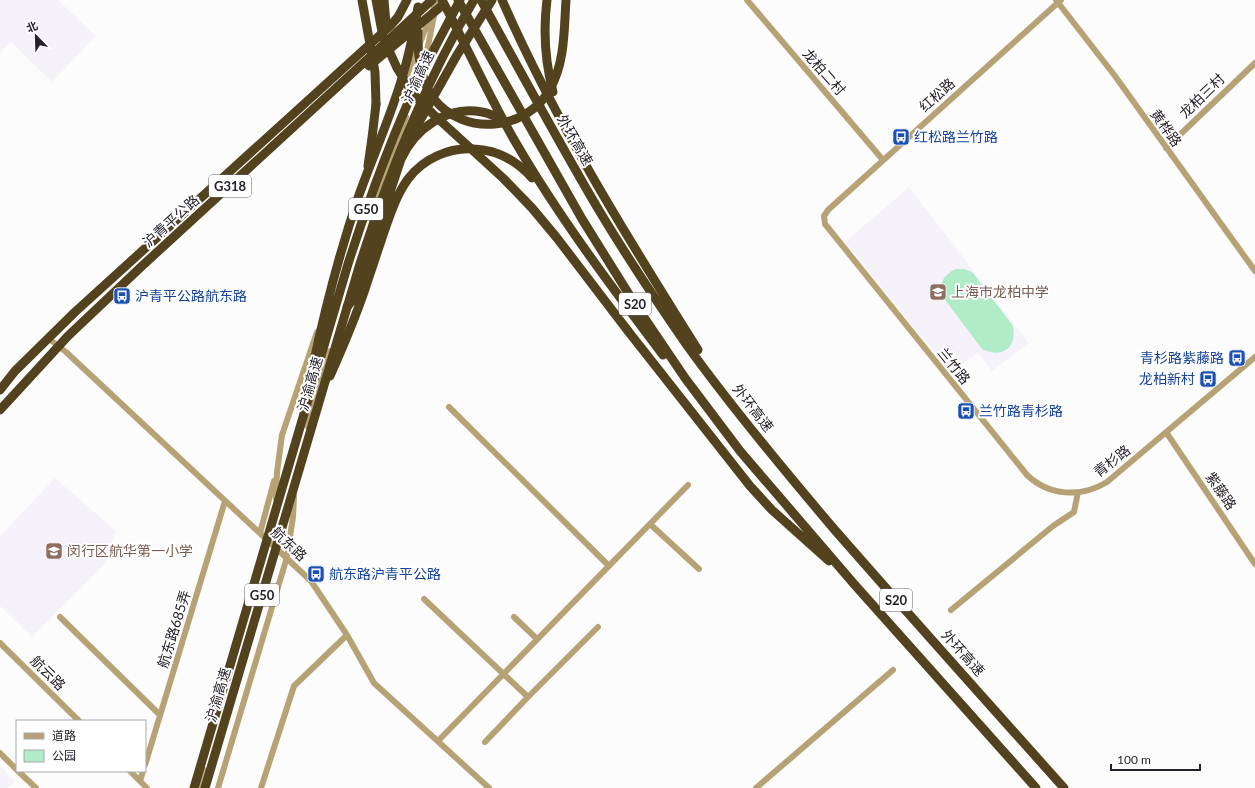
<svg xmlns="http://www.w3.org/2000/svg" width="1255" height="788" viewBox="0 0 1255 788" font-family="Lato,'Noto Sans SC',sans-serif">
  <rect width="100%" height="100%" fill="#fcfcfc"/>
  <path fill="#f6f2fa" d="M2,0H58L96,36L52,82L11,42L0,53V1Z
    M909,187L1029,343L992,371L978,353L951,373L845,242Z
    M55,478L116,531L104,565L32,637L0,606V536Z
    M0,765L15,782L8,788H0Z"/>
  <path fill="#b0ecc8" d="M956,269H965L973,273L1013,326C1017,348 1002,359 982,349L942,296C939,283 943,275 956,269Z"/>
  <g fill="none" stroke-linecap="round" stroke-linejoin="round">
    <path stroke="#b6a275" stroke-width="6" d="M747,0L883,160
      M1056,0L1115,76L1255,271
      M1061,0L828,210L824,216L825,224L1027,475C1049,496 1081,498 1107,482L1255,357
      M425,61L435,11
      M406,78L437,0
      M1166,148L1255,63
      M373,212L380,188L406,117
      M48,338L66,352L311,581L347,635L374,683L489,788
      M449,407L609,566
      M308,427L312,408L330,351
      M1166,432L1255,564
      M276,499L277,472L282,435L317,332
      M650,524L699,569
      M260,533L274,481
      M424,599L528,697L485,742
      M951,610L1053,526L1074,512L1078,492
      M60,617L160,715
      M514,617L537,639
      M0,643L79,721
      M528,697L598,627
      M438,741L688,485
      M0,753L17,770
      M145,765L225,501
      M18,771L36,788
      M130,771L147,788
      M140,781L143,771
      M199,788L204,770
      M218,788L287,557L293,517L294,496
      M261,788L294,686L347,635
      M756,788L893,670"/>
    <path stroke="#52421d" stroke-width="9" d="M442,0C467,47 489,97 516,143C559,217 611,286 663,355
      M458,0L582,219L635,304L685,378L740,451L854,584L1036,788
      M481,0C519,69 557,139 597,207C625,254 655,299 686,344C732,408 783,469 834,529C910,616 987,702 1064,788
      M502,0C556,123 627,237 698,350
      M547,0C543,31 545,61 553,92
      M369,66L444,4
      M368,166L372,138L376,104
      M347,307L355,297L401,159C415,129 447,105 482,112C489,113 496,117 502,119
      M628,331L750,486L772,510L829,561
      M330,376C342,349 354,321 364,292C371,271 378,250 385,229C391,212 397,194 408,179C423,159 449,147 474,149C498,150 516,160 532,178
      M0,390L15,371L75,312L390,26L398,17L407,0
      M0,410L68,336L142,266L432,0"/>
    <path stroke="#52421d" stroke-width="9" d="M362,0L375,72L376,104
      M376,0L383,37L397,68L413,94L433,114L504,179L532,208L557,238L628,331
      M384,0L386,24
      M418,32C417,52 421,83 434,99C464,137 527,131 550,89C565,63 564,30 566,0
      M413,133L457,55L492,0
      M313,366C325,308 340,251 359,195C373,156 390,118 402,78C409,55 414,31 418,7
      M194,788L348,264C368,202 390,140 418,81C431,54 446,27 460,0
      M205,788L359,267C388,175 424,84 474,0"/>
  </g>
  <defs>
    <symbol id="bus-square" viewBox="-11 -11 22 22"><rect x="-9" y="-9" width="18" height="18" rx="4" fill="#1a4fb4" stroke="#fff"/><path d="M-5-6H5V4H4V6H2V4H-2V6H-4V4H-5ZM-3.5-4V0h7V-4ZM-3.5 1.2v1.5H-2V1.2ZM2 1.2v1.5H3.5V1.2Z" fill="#fff"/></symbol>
    <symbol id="school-square" viewBox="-11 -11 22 22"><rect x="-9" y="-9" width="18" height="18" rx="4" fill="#8d6e63" stroke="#fff"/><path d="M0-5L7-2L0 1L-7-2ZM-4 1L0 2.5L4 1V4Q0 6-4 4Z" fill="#fff"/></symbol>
  </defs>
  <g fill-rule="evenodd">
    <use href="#bus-square" x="891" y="127" width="20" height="20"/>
    <use href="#school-square" x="928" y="282" width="20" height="20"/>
    <use href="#bus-square" x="112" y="286" width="20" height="20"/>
    <use href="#bus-square" x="1227" y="348" width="20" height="20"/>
    <use href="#bus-square" x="1198" y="369" width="20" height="20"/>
    <use href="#bus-square" x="956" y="401" width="20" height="20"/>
    <use href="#school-square" x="44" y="541" width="20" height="20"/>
    <use href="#bus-square" x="306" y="564" width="20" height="20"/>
  </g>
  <g text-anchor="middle" stroke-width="4" stroke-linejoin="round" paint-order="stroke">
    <g fill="#fff" stroke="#67636b" stroke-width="1">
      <rect x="209" y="175" width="42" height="22" rx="3"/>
      <rect x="349" y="198" width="34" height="22" rx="3"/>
      <rect x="619" y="293" width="32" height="22" rx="3"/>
      <rect x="245" y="584" width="34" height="22" rx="3"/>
      <rect x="880" y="589" width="32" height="22" rx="3"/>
    </g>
    <g font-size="13" font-weight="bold" fill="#26202c">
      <text x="230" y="191">G318</text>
      <text x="366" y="214">G50</text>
      <text x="635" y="309">S20</text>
      <text x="262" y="600">G50</text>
      <text x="896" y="605">S20</text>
    </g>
    <g font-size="14" fill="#26202c" stroke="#fff">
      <text transform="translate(824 72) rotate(49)" y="5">龙柏二村</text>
      <text transform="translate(418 77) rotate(-65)" y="5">沪渝高速</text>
      <text transform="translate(937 95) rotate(-42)" y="5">红松路</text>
      <text transform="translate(1202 96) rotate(-44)" y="5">龙柏三村</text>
      <text transform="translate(1166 128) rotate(55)" y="5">黄桦路</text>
      <text transform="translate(575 140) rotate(60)" y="5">外环高速</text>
      <text transform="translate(171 221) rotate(-42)" y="5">沪青平公路</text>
      <text transform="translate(954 366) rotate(51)" y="5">兰竹路</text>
      <text transform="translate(310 384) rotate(-74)" y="5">沪渝高速</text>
      <text transform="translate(753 408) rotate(52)" y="5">外环高速</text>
      <text transform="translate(1112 461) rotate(-38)" y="5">青杉路</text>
      <text transform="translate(1221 491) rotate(56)" y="5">紫藤路</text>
      <text transform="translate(289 544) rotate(43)" y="5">航东路</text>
      <text transform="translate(174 629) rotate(-73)" y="5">航东路685弄</text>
      <text transform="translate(963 653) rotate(48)" y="5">外环高速</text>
      <text transform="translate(48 673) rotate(45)" y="5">航云路</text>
      <text transform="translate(218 695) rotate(-74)" y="5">沪渝高速</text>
    </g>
    <g font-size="14" fill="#164399" stroke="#fff" text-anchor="start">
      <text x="914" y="142">红松路兰竹路</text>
      <text x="135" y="301">沪青平公路航东路</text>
      <text x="1224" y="363" text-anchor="end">青杉路紫藤路</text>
      <text x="1195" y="384" text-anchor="end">龙柏新村</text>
      <text x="979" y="416">兰竹路青杉路</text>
      <text x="329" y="579">航东路沪青平公路</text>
    </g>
    <g font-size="14" fill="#785e54" stroke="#fff" text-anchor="start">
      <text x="951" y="297">上海市龙柏中学</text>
      <text x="67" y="556">闵行区航华第一小学</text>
    </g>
  </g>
  <rect x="16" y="720" width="130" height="52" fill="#ffffff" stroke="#a8a6ab"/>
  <rect x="24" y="733" width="20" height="6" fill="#b6a275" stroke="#a8a6ab"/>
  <text x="52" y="740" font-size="12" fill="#26202c">道路</text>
  <rect x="24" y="750" width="20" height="12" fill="#b0ecc8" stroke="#a8a6ab"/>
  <text x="52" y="760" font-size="12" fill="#26202c">公园</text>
  <g transform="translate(36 36) rotate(337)" stroke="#ffffff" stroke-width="3" paint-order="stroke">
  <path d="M0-3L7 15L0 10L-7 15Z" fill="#26202c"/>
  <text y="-6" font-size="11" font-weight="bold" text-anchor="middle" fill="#26202c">北</text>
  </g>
  <path d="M1111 764v6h89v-6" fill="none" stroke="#26202c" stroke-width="2"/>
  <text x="1117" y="764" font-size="12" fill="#26202c" stroke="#ffffff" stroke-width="3" paint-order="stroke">100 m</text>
</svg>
